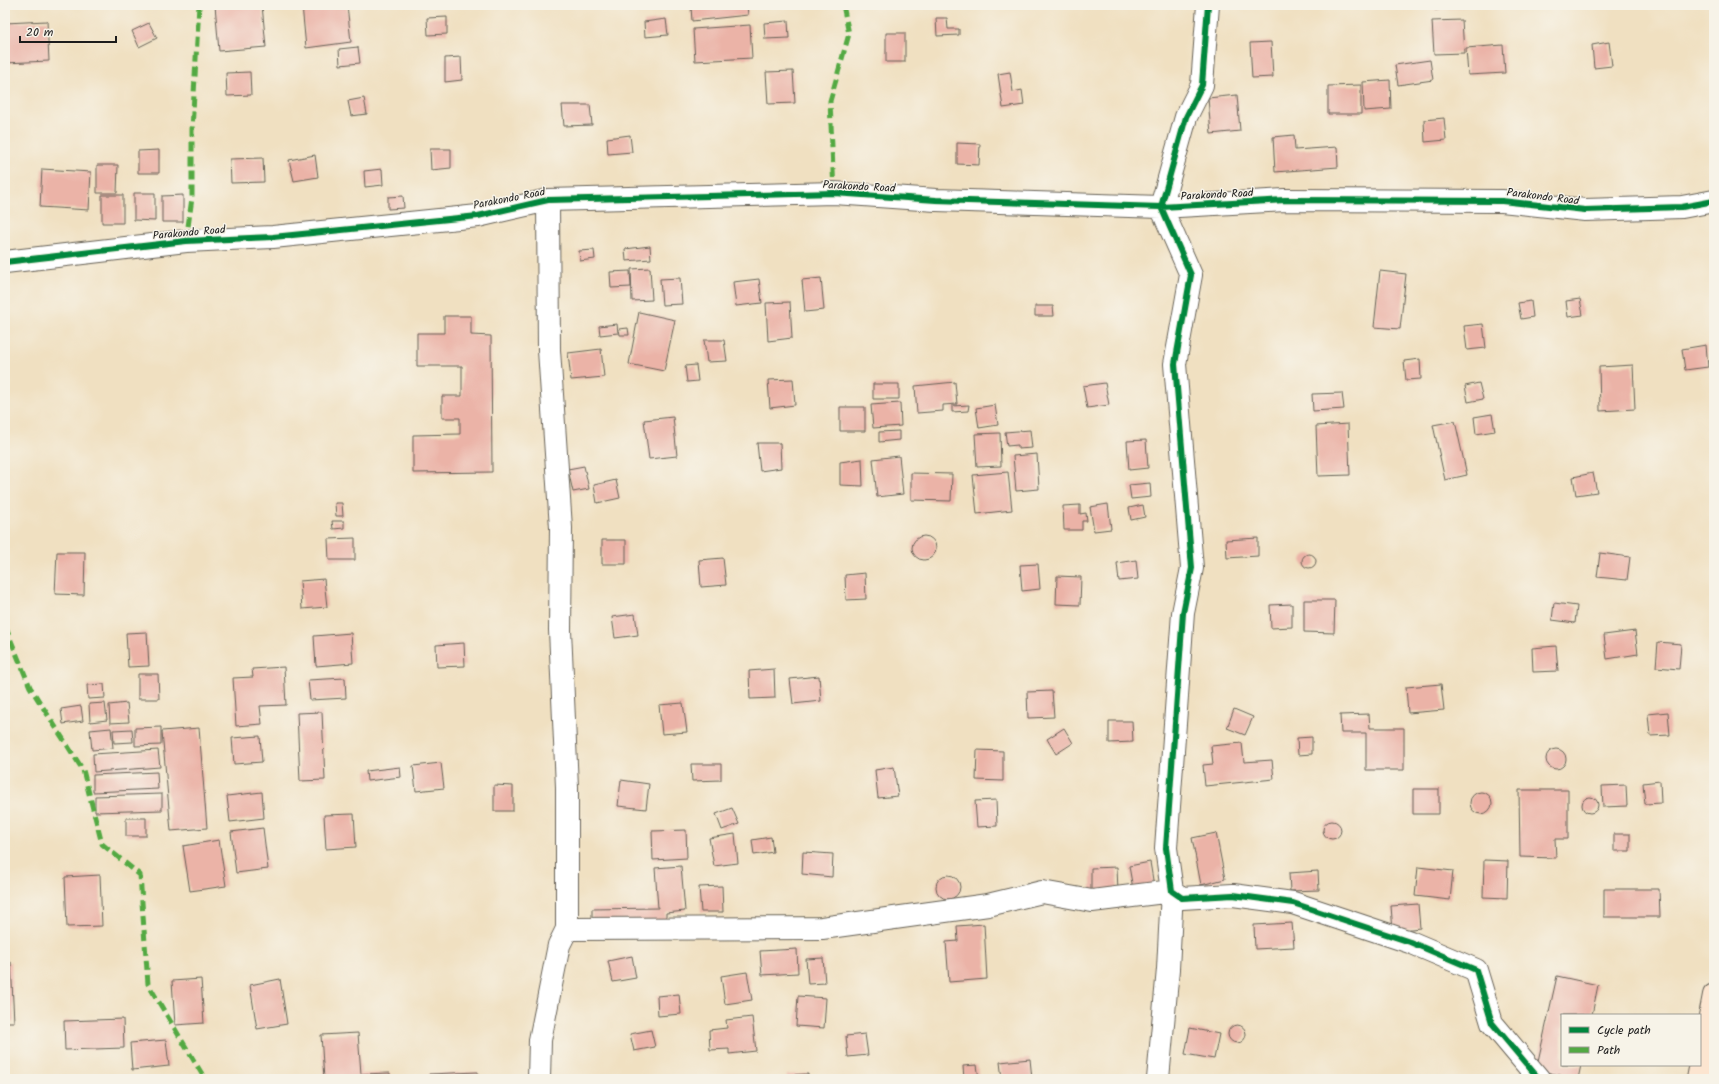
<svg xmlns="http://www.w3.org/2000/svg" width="1719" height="1084" viewBox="0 0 1719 1084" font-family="Kalam,sans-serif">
  <rect width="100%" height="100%" fill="#f7f3e8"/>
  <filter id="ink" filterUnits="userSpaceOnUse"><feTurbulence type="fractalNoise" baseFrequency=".025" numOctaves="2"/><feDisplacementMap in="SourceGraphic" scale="8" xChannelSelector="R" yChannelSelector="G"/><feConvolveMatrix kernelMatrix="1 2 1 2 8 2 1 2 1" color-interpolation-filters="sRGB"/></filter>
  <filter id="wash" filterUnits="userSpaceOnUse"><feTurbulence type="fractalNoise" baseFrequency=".012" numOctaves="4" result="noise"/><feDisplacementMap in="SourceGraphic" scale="16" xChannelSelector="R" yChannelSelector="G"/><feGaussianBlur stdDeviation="0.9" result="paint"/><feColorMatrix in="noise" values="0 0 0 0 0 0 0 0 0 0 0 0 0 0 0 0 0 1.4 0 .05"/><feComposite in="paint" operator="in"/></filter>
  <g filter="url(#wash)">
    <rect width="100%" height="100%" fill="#f0e0c1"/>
    <g id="blocks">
      <path fill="#ebb3a7" d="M215,5H262L266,47L219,51Z
        M302,5H347L351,42L306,48Z
        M714,5H747L748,15L692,21L691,7Z
        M1434,5H1469V6L1435,10Z
        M447,17V34L428,35L427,18Z
        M936,18H947L948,29H959V35L937,36Z
        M666,19L668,35L645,37L644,22Z
        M1462,20L1464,53L1434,54L1432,21Z
        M47,21L49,61L5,63V23Z
        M788,21L789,38L765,39L764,23Z
        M149,23L157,38L139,47L132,31Z
        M750,25L752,58L695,61L693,29Z
        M886,33H905V62H886Z
        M1271,42L1273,77L1252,78L1250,43Z
        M1609,42L1612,66L1594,68L1592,45Z
        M1503,45L1505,73L1468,75L1466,48Z
        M358,47L360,63L340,65L339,49Z
        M461,57L462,80L445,82V58Z
        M1430,60L1433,80L1398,85L1395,65Z
        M793,71L795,103L768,104L766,72Z
        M250,72L251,95L227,96L226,73Z
        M1010,72L1013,92L1022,90L1024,105L1003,108L998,74Z
        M1390,80L1391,109L1364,111L1363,82Z
        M1361,85V114H1328V86Z
        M1237,95L1240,131L1211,134L1208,98Z
        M364,98L367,114L351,116L348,101Z
        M562,105H590L592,125L564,126Z
        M1444,118L1446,140L1425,142L1424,120Z
        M630,135L632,152L608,154L607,138Z
        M1294,135L1295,150L1337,147L1338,167L1275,172L1273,137Z
        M957,143L980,144L979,165L957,164Z
        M430,149H451V168L431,170Z
        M159,150V173H138V151Z
        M315,155L318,177L294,181L289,160Z
        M263,158L264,182L231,183L230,159Z
        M97,165H118L117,193H97Z
        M42,169L91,172L89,210L40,207Z
        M382,169L383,185L365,187L364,171Z
        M134,193H155V221L134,220Z
        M102,195H123V223H102Z
        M183,195V222H162V196Z
        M403,196L404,208L388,209V197Z
        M650,246L651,259L626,261L625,249Z
        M594,250L595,259L580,261L579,251Z
        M650,268L652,300L632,301L631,269Z
        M630,271L631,287L611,288L610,272Z
        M1380,271L1406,274L1400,329L1374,327Z
        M680,278L682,304L662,305L660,279Z
        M821,278L824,310L805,312L802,280Z
        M759,279L762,303L736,306L733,282Z
        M1580,299L1583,315L1568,317L1566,301Z
        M1531,301L1533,317L1521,319L1518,303Z
        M790,302L792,338L768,341L766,303Z
        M1035,306H1053L1054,316H1035Z
        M639,312L675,320L664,371L629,364Z
        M444,316H471V335L491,336L492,472L413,473V435L460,434V418H442V396H462V366H417V333H444Z
        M617,324L618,333L600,335L599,326Z
        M1483,324L1486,348L1467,350L1464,326Z
        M628,328L629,335H620L619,329Z
        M704,340H724L727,361L707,362Z
        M1706,345L1708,367L1685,370L1682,349Z
        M601,349L604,377L571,380L568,353Z
        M1420,359L1421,379L1406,380L1404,361Z
        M696,365L698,381L687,382L685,366Z
        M1633,365L1635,409L1600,411L1599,367Z
        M793,379L795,405L770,408L768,380Z
        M955,382L957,404L943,405V411L917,413L915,386Z
        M1105,383L1109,405L1087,408L1083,386Z
        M1479,383L1483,399L1468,402L1465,386Z
        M873,384H899V399H873Z
        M1342,393L1344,409L1313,411L1312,394Z
        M900,403L901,426L873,428L871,405Z
        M969,405L968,411L952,412V406Z
        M995,405L998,425L979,428L976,408Z
        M840,407H865V431H840Z
        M1492,414L1495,431L1476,434L1474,417Z
        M673,417L677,456L649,459L644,420Z
        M1455,421L1467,475L1445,480L1433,425Z
        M1348,424L1350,475L1318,476L1316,426Z
        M1030,430L1032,448L1018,449V445L1007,446L1005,432Z
        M899,431V440L879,442V432Z
        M1000,433L1001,466L977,467L975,434Z
        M1146,440L1148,468L1129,470L1127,441Z
        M757,443H780L781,468L760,471Z
        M1037,454L1039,489L1016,491L1013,456Z
        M899,456L903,494L877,497L873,459Z
        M862,459L863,486L840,485V462Z
        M584,466L589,489L573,492L568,469Z
        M1008,472L1012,510L977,514L973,475Z
        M911,473L952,474L951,501L911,500Z
        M1593,473L1597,492L1576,495L1573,477Z
        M616,480L620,498L597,503L594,485Z
        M1150,483L1151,497L1131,499L1129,485Z
        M335,503H342L343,516H336Z
        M1108,504L1111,529L1094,531L1090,507Z
        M1080,505V514L1086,513L1087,521H1082V530H1064L1063,506Z
        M1143,505L1145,517L1131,520L1129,508Z
        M332,521H344V528L333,529Z
        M912 548a12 12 0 1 1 24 0a12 12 0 1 1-24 0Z
        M355,538V560H329L328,539Z
        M1258,538V556L1227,558L1226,540Z
        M602,540H626V564H602Z
        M57,552H85L84,595L55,594Z
        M1600,553L1630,557L1627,580L1597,577Z
        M1302 561a7 7 0 1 1 14 0a7 7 0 1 1-14 0Z
        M723,558L726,585L701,587L699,560Z
        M1136,560L1138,579L1119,581L1117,563Z
        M1038,564L1040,589L1022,591L1020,565Z
        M865,573L866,599L846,600L845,575Z
        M1057,576L1081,577L1080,605L1056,604Z
        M324,579L327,607L302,609L300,581Z
        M1304,600H1335L1334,633L1304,632Z
        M1554,603L1577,606L1575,623L1552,620Z
        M1292,604V627L1271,628L1270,605Z
        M635,614L638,635L615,638L612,617Z
        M1635,631L1638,654L1607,659L1604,635Z
        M147,632L149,666L128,667L126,633Z
        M351,633L353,663L316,666L314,636Z
        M1658,642L1681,644L1679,669L1656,667Z
        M464,643L465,666L437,667L436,645Z
        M1556,646L1558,671L1533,672L1532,648Z
        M284,667L286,705L260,706L262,724L236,726L233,678L253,677L252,669Z
        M774,669L775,698L750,699L749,671Z
        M138,674H158L159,699H138Z
        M819,676L821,701L793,704L790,679Z
        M345,678L346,698L310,700L308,680Z
        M104,684L105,698L88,699L87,685Z
        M1441,684L1444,710L1408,713L1406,687Z
        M1052,691L1054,717L1028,718L1027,692Z
        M105,703L107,720L90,722L89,704Z
        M127,703L129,722L110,723L109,705Z
        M683,703L687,732L662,734L659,705Z
        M81,706L83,721L63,724L61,709Z
        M1234,709L1253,717L1245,735L1227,728Z
        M322,712L325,780L300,781L297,713Z
        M1668,712L1670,735L1650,736L1648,714Z
        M1369,714L1370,728H1404V770H1366V733H1341L1340,715Z
        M1109,721H1132L1133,742L1109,743Z
        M161,727V745L135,746V728Z
        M111,728L113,748L92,750L90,730Z
        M199,728L207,828L171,831L162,731Z
        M1064,728L1073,743L1056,754L1047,739Z
        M132,729L133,742L114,743L113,730Z
        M260,736L262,762L234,764L232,738Z
        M1312,737V754L1298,755L1297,738Z
        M1242,743L1244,762L1272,760L1274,779L1205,786L1203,765L1213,764L1211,746Z
        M1546 759a10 10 0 1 1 20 0a10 10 0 1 1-20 0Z
        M158,750L160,767L94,772L93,754Z
        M977,750L1003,751V781L976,780Z
        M441,763L444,788L416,791L413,766Z
        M691,764H721V780L692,781Z
        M400,767L401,777L367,781L366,771Z
        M894,767L898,796L878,798L875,770Z
        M157,772L158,789L93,792V775Z
        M621,780L649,784L646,809L618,806Z
        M1660,781L1661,803L1645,804L1643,783Z
        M494,785L513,786V811H494Z
        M1626,785L1627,806L1603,807L1602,786Z
        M1413,789H1439V814H1413Z
        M1519,790H1568V839H1555L1556,858L1520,857Z
        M262,792L264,818L230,822L227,796Z
        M1470 803a11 11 0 1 1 22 0a11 11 0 1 1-22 0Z
        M162,794V810L95,812V796Z
        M1582 805a8 8 0 1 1 16 0a8 8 0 1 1-16 0Z
        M996,800L997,826L977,827L975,801Z
        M732,808L739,824L722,830L716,814Z
        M354,814L356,847L326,849L324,815Z
        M126,818H146V836H126Z
        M1323 830a9 9 0 1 1 18 0a9 9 0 1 1-18 0Z
        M263,828L268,869L236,873L231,832Z
        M686,830L687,858L653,860L652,831Z
        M1216,833L1225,879L1201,885L1192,838Z
        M735,834L738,863L714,866L709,838Z
        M1614,834H1630V851H1614Z
        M771,837L773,852L754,855L752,840Z
        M219,840L226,886L190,891L183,846Z
        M803,852L833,854L832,877L802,874Z
        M1484,860L1508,861L1507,898L1483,897Z
        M1150,862L1154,886L1133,889L1129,866Z
        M681,866L685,911L666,913V923L592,925V909L658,908L655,868Z
        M1117,867L1118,892L1091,893V868Z
        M1418,867L1453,871L1450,900L1415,896Z
        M1318,871L1319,890L1290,891L1289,873Z
        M100,875L102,926L67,927L65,877Z
        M936 887a12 12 0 1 1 24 0a12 12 0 1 1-24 0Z
        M722,886L723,912H701L699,887Z
        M1604,889H1659L1660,917H1604Z
        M1418,904L1420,928L1393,931L1391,906Z
        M1292,923L1294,947L1255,949L1254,925Z
        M984,924L987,979L949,982L946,942L958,941L957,926Z
        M797,949L798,973L762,975L760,951Z
        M632,956L636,978L613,982L608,961Z
        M823,958L825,983L808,984L806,959Z
        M11,962L14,1022H5V963Z
        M747,972L752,1000L725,1004L721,976Z
        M1557,976L1598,985L1592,1015H1562V1065H1581L1578,1079L1536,1070Z
        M201,979L204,1023L175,1025L172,981Z
        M280,979L287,1024L257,1029L250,985Z
        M679,994L681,1014L658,1016L657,996Z
        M798,996L826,998L824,1028L796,1026Z
        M752,1017L756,1051L729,1054V1049L710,1050L709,1030L727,1028L726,1020Z
        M123,1019L124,1048L65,1050L64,1021Z
        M1228 1034a9 9 0 1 1 18 0a9 9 0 1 1-18 0Z
        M1190,1028L1219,1034L1214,1059L1185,1054Z
        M651,1030L655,1047L634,1051L630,1034Z
        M358,1033L361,1074L390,1073V1079H324L321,1035Z
        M865,1034L868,1055L848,1057L846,1036Z
        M166,1040L169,1066L132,1070L130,1043Z
        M1030,1059L1032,1079H1002L1000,1062Z
        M977,1065L979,1079H964L963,1066Z
        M478,1072V1079H429V1074Z
        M808,1074V1079H786V1075Z"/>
    </g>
  </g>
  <g filter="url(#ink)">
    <use href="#blocks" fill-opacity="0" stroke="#666156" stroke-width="1"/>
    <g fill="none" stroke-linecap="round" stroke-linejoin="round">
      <defs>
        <path id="street" d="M1208,5L1202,85L1186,117L1161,207L1191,275L1175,364L1192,568L1183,613L1166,848L1172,891L1182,898L1233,895L1293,903L1410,942L1476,970L1492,1023L1539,1079
          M5,262L186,241L273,237L478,216L548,200L834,193L936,200L1161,207L1285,200L1502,201L1585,210L1682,207L1714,201
          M567,929L822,928L988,905L1042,892L1092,901L1172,891L1168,969L1158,1079
          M539,1079L540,1040L559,945L567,929V787L560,630L561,528L549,350L548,200"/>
        <path id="secondary" d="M1698,1079L1714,995"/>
      </defs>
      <use href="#street" stroke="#666156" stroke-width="24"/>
      <use href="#secondary" stroke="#666156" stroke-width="24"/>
      <use href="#street" stroke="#fff" stroke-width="22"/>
      <use href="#secondary" stroke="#fce5d0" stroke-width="22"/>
      <path stroke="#52a943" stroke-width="5" stroke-dasharray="10 5" stroke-linecap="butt" d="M834,193L830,101L849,34L843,5
        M186,241L192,198V130L199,5
        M5,626L30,687L83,770L102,844L140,875L148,984L205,1079"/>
      <defs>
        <path id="cycleway" d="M1208,5L1202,85L1186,117L1161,207L1191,275L1175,364L1192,568L1183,613L1166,848L1172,891L1182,898L1233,895L1293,903L1410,942L1476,970L1492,1023L1539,1079
          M5,262L186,241L273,237L478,216L548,200L834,193L936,200L1161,207L1285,200L1502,201L1585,210L1682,207L1714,201"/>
      </defs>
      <use href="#cycleway" stroke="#f7f3e8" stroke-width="8"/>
      <use href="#cycleway" stroke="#00873e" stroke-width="6"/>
    </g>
  </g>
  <g text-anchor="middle" stroke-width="3" stroke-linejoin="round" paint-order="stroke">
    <g font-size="11" fill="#1c1c1c" stroke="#f7f3e8">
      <text transform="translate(859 186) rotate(3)" y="4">Parakondo Road</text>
      <text transform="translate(1217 194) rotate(-3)" y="4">Parakondo Road</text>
      <text transform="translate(1543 196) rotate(7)" y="4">Parakondo Road</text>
      <text transform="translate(509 198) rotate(-11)" y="4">Parakondo Road</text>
      <text transform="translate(189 232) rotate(-5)" y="4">Parakondo Road</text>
    </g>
  </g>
  <rect width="1719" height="1084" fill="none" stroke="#f7f3e8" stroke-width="20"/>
  <rect x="1561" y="1014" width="140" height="52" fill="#f7f3e8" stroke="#9f9d96"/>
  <rect x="1569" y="1027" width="20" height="6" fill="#00873e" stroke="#9f9d96"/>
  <text x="1597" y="1034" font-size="12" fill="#1c1c1c">Cycle path</text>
  <rect x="1569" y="1047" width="20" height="6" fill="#52a943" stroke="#9f9d96"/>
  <text x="1597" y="1054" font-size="12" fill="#1c1c1c">Path</text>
  <path d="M20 36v6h96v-6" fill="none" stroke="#1c1c1c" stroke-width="2"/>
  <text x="26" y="36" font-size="12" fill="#1c1c1c" stroke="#f7f3e8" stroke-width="3" paint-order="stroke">20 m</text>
</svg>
